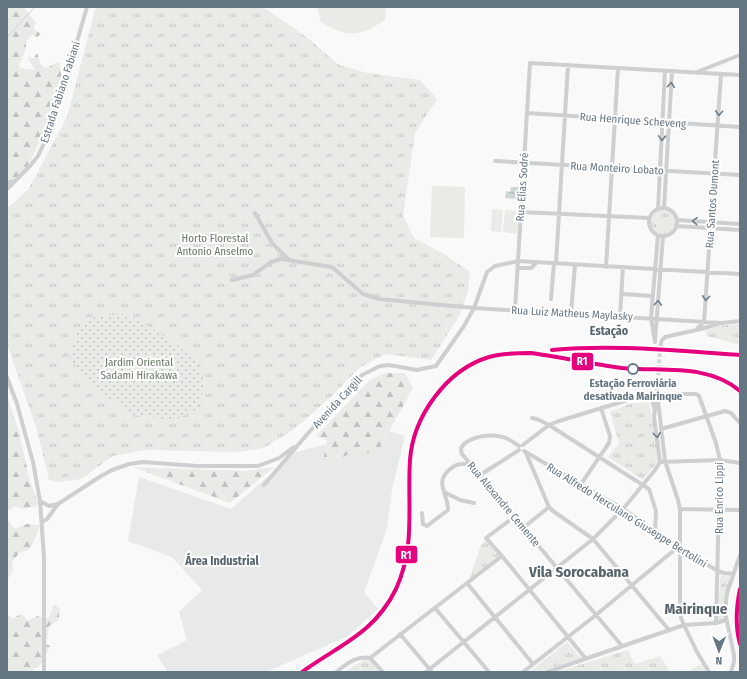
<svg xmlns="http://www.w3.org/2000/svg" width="747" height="679" viewBox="0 0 747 679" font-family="'Fira Sans Condensed',sans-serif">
  <defs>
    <pattern id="grass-tufts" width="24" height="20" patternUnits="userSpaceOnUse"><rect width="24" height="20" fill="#e8ebe6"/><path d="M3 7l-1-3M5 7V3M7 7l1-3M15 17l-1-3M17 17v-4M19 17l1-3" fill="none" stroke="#c0c3c0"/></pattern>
    <pattern id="forest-firs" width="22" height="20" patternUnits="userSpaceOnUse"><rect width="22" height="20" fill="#e8ebe6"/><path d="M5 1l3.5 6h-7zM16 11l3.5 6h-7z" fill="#c0c3c0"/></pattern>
    <pattern id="garden-dots" width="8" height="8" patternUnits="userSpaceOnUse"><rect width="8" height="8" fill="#e8ebe6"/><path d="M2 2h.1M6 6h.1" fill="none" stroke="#c0c3c0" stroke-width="1.8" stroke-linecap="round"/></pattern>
    <pattern id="water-ripples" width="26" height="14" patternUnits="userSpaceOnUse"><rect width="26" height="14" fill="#ced6d9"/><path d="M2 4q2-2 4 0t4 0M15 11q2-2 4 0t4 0" fill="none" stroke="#abb2b5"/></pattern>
  </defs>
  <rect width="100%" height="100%" fill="#f9f9f9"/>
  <path fill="#e8e9e9" d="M382,429L405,436L392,489L387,529L364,592L378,609L348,636L266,672H168L157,655L187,640L179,612L202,590L172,557L128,541L139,477L231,509L296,452Z"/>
  <path fill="url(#grass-tufts)" d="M96,7H263L309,39L339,65L367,73L420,80L437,99L415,133L403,216L414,238L444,254L470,272L468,291L460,315L431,360L385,354L359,368L332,396L293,430L264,448L239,452L145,450L113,456L81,479L58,482L49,480L37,430L7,344V208L28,190L67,117Z
    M651 222a12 12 0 1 1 24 0a12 12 0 1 1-24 0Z
    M740,324V345L706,336V331L717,326Z
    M649,402L657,449L658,461L643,480L608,457L619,443L610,412L629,404Z
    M486,540L500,556L470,578V577L481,545Z
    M721,575L729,576V580L724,612V619L718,620L720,579Z
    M567,642L581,658L539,672H529Z
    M628,650L635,664L660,656L670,672H556Z
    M365,659H369L380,672H344Z"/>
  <path fill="url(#forest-firs)" d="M7,7C28,7 23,6 36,23L34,25V29L41,34L37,37L32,35L26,42V49L19,65L20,68L35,70L28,59L29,57L34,58L37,53L40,63L45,68C51,67 54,63 60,62L62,82L54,110L45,130L28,166L20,175L7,182Z
    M385,373H405L413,388L377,453L349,454L322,467L327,440L316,436L370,380Z
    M7,395L20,436L30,481L39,505L34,507H30L26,509L13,507L11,510H7Z
    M133,467L247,471L274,467L230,503Z
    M7,519L15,529L27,524L40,525L31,547L26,551L20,552L12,562L13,571L7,580Z
    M54,604L60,609C58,613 61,618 57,621C55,623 51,624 49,626L46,644L50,646L49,648C45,656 43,667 33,669L32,672H7V615L14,619L17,616L20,614L24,616L28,621L37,616L44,618H48C52,614 51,609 54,604Z"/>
  <path fill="url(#garden-dots)" d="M127,314L171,340L199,364L205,386L197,409L175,420L138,416L92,388L70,358L77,329L96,316Z"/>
  <path fill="#e8ebe6" d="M317,7H386L385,20C359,37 348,38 321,22Z
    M432,186L465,187L464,238L430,237Z
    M492,209L503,210L501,232L491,231Z
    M505,210L519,211L517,234L503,232Z
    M701,664L706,672H687Z"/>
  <path fill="url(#water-ripples)" d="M513,187H519L517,199L505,198L506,191L510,192L511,190L510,188Z"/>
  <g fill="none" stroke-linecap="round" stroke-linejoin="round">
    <path stroke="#ced6d9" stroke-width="1" d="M7,37L35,7"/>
    <path stroke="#d4d8dc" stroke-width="4" stroke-dasharray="4 2" stroke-linecap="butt" d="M658,381L660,347"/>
    <path stroke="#cecfd0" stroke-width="4" d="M697,72L740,55
      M527,113L740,127
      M495,161L740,175
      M7,183L15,181
      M7,189L30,166L38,156L44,143L60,100L87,7
      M649 222a14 14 0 1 1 28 0a14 14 0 1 1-28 0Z
      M664,208L672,71
      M658,209L665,71
      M521,212L649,218
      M255,213L272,243L289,260
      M677,220L740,224
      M677,226L740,230
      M556,263L568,65
      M606,267L618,68
      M518,268H531L537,262
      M232,280L253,275L271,262L281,259L332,267L363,294L379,299L474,308L722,323L740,321
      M622,294L653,296
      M551,299L554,263
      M515,310L530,63L740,75
      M571,313L575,265
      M620,316L623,267
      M696,330L704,322L721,74
      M655,341L663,236
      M655,342L651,318L658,235
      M660,347L662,340L665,337L705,328L720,323
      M7,377L17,404L33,462L40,501L44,557V672
      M658,381L654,417L660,462
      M657,392L665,461L678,500L680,509V600L681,618L684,625L697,652L709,672
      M657,394H696L699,396L716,443L720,460L716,623
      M532,418L537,419L549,425L649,489L656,511L655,533
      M661,429L725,411L731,413L740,423
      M523,445L549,425L559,421L651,393L654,408
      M519,446C516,444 512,441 508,439C495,433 477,435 465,443C461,447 460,448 462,454L622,646
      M524,451L623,509L681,549L718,571L724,573L733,574
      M526,453L549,507L553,511L593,539L669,630
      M480,475L519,450
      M581,484L609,443L610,436L601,408
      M264,485L310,431L362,375L380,366L389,365L417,370L436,366L464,326L474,308L487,272L495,266L518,261L740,274
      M444,492L460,500L474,503
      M40,501L49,506L58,504
      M680,509L740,510
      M422,513L423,524L427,526L448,510C448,492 432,481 453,467C458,463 465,463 471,466
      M514,517L486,538L502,556L586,659
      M42,522L47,519L58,504L101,476L112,470L129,464L143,462L197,466H258L279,458L294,447
      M523,528L549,507
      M467,583L533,664
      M435,608L489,672
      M400,634L432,672
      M370,658L502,556
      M370,658L383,672
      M336,672C346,665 356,655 370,658
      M426,672L593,539L623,509L655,470L660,462L720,460L740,463
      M523,672L596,615L678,547
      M547,672L684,625L716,623L726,620
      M731,672L734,662V655L725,612L727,593L740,555"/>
    <defs>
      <path id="rail-1" d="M552,350C614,344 677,351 740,355
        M740,589C736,608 735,626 740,644
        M302,672C339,645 374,634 396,589C416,545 407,506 410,460C413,417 446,370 489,357C502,353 517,353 531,353C561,357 591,364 622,368C660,372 708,363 740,391"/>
    </defs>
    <use href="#rail-1" stroke="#fff" stroke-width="7"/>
    <use href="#rail-1" stroke="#e5007d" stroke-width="4"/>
  </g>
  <defs><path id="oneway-chevron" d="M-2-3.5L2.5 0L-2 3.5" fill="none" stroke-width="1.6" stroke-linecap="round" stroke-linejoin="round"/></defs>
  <g stroke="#707f8b">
    <use href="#oneway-chevron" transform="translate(671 85) rotate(-86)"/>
    <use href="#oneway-chevron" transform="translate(719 113) rotate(94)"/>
    <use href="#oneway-chevron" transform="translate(662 138) rotate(92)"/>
    <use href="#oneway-chevron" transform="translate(695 221) rotate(-177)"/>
    <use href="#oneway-chevron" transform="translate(706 298) rotate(94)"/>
    <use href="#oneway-chevron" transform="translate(658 303) rotate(-86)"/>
    <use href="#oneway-chevron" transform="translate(657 435) rotate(83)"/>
  </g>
  <circle fill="#fff" stroke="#657683" stroke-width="2" cx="633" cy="369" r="5"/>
  <g text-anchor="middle" stroke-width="4" stroke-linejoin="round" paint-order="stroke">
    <g font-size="11" fill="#657683" stroke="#fff">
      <text transform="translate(60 92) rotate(-72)" y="4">Estrada Fabiano Fabiani</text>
      <text transform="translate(633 120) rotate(4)" y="4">Rua Henrique Scheveng</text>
      <text transform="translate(617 168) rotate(3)" y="4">Rua Monteiro Lobato</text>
      <text transform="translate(522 187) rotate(-86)" y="4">Rua Elias Sodré</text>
      <text transform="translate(712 204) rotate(-86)" y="4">Rua Santos Dumont</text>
      <text transform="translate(572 313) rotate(3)" y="4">Rua Luiz Matheus Maylasky</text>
      <text transform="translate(337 402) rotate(-47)" y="4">Avenida Cargill</text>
      <text transform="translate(719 498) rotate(-90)" y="4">Rua Enrico Lippi</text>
      <text transform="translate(504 504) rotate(50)" y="4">Rua Alexandre Cemente</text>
      <text transform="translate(627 515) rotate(32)" y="4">Rua Alfredo Herculano Giuseppe Bertolini</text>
    </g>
    <g font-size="11" fill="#687a64" stroke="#fff">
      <text x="215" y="242">Horto Florestal<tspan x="215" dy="13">Antonio Anselmo</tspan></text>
      <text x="139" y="366">Jardim Oriental<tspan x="139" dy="13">Sadami Hirakawa</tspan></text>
    </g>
    <g font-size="11" font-weight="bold" fill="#657683" stroke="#fff">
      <text x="633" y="387">Estação Ferroviária<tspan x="633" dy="13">desativada Mairinque</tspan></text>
    </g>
    <g font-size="12" font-weight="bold" fill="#57646e" stroke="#fff">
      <text x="609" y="335">Estação</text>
      <text x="222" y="565">Área Industrial</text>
    </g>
    <g font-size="15" font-weight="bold" fill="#57646e" stroke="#fff">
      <text x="579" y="577">Vila Sorocabana</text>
      <text x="696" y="614">Mairinque</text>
    </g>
  </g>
  <g stroke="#fff" stroke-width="1.5">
    <rect x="571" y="352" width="23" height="19" rx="4" fill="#e5007d"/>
    <rect x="395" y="545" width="23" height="19" rx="4" fill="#e5007d"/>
  </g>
  <g font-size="11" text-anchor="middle" font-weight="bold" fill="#fff">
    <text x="582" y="365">R1</text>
    <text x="406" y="559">R1</text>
  </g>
  <rect width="747" height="679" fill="none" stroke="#657683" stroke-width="16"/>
  <g transform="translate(719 651) rotate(181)" stroke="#ffffff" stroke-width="3" paint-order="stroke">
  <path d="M0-3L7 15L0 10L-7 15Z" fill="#657683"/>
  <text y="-6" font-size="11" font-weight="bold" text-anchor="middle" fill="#657683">N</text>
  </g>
</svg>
